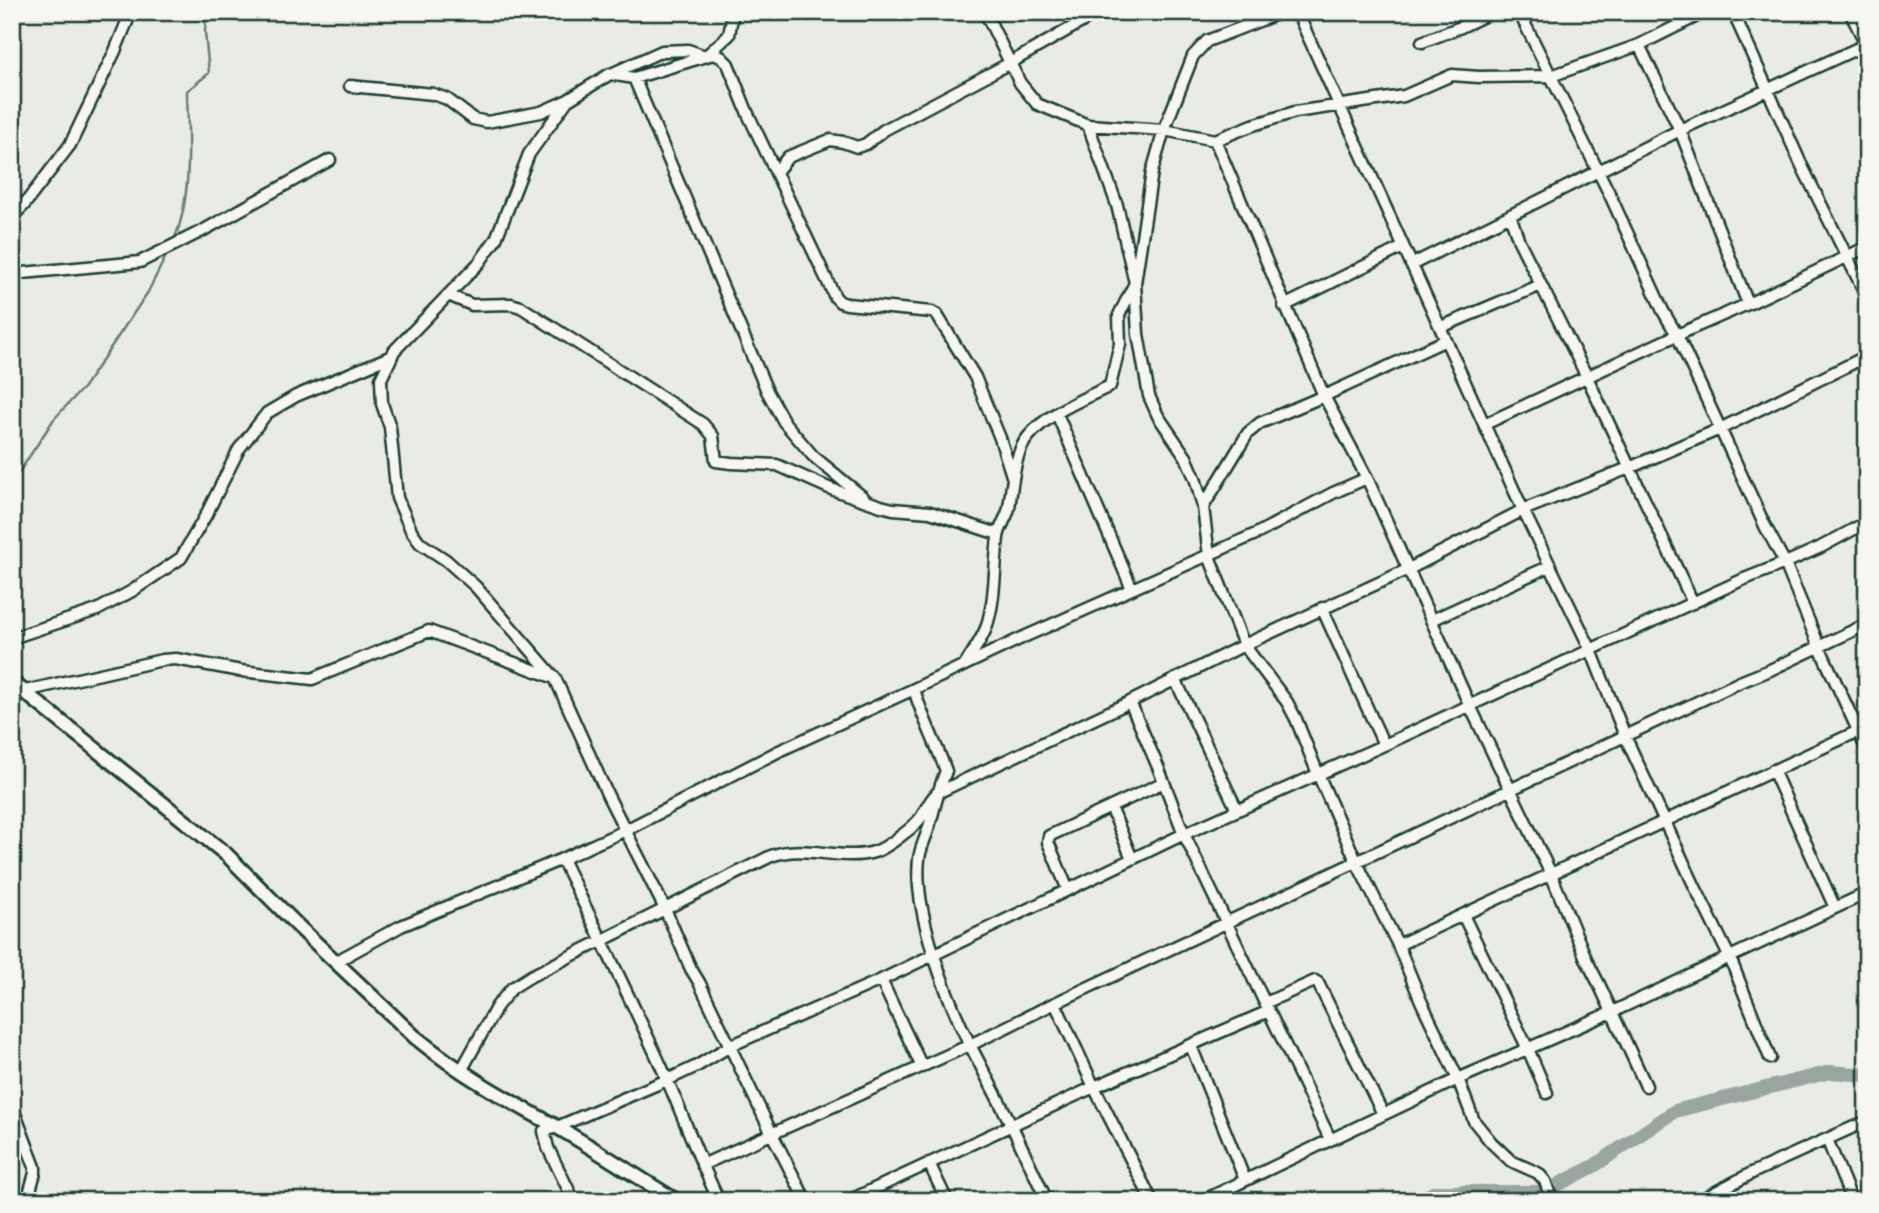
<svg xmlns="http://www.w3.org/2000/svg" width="1879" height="1213" viewBox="0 0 1879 1213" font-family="Mali,sans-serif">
  <rect width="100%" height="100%" fill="#e9ebe7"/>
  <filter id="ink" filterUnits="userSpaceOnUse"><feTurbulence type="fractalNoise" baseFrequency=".0143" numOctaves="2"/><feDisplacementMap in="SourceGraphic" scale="14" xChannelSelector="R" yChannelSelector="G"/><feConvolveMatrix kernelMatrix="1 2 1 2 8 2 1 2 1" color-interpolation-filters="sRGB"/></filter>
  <g filter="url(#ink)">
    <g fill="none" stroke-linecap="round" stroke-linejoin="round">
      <path stroke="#687c75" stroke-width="2.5" d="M173,242C193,199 188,138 187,91L209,73L205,32L206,12
        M12,483L54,419L84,387L148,292L167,254"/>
      <path stroke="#99a6a0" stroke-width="14" d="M1416,1201L1435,1192H1544L1594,1166L1675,1111L1830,1072L1867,1075"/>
      <defs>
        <path id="minor" d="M985,12L1020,83L1037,104L1088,125L1164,130L1215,140L1253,125L1295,112L1404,96L1452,75L1479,77L1551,76L1639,45L1705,12
          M1297,12L1523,510L1591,650L1625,736L1695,887L1730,958L1770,1058
          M1733,12L1801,164L1867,297
          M1850,12L1867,46
          M1422,42L1461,27L1492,12
          M1639,45L1680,130L1748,304
          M706,56L729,35L733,12
          M611,74L662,51L688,50L705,56
          M634,78L767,391L784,422L813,456L864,498
          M350,86L433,94L447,99L473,119L487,122L541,112L568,100L610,74L634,78L713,54L721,57L728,64L748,114L835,297L840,302L847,304L932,312L937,315L975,377L1000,438L1013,479
          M1088,125L1117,205L1135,283L1138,334L1149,396L1158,416L1186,457L1195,478L1203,507L1209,556L1244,645L1287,702L1296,719L1318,774L1357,863L1398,945L1421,1001L1458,1079L1474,1121L1491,1142L1511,1161L1538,1173L1545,1181L1552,1201
          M1215,140L1324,396L1446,340
          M776,172L788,157L830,140L843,142L857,147L866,144L884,130L1010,63L1099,12
          M12,217L24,205L70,145L115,51L131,12
          M1411,265L1680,130L1867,44
          M12,274L140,262L204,230L330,160
          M1541,285L1587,377L1693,603
          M448,295L472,305L511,304L521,307L703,424L713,436L716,461L731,463L777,465L831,489L881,506L893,509L930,512L998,534
          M1284,306L1403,247
          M1441,327L1541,285L1519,241L1510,215
          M392,356L381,379L382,404L390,427L397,498L411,530L420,543L446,560L476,587L555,678L608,796L665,909L691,969L699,982L772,1134L806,1201
          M1057,414L1132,589
          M1485,424L1677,335L1748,304L1867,247
          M1203,507L1248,433L1260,423L1324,396L1367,478L1470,706L1551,874L1587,961L1599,984L1646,1086
          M1867,522L1821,547L1785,563L1819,646L1867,750
          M1322,608L1384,745
          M1432,620L1550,566
          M12,638L97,610L132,591L181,558L206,515L239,449L267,413L296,396L392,356L394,351L479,263L496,239L529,154L567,101
          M965,665C972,653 981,641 986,628C996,599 994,567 998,538C999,527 1007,518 1009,508C1012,487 1014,453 1028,437C1049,412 1082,400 1110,386L1120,344L1119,315L1135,283L1152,172L1164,130L1193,56L1207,41L1282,12
          M1175,679L1237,810
          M25,691L162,660L176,659L241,671L312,679L429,631L555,678
          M1130,702L1244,645L1409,569L1523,510L1629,468L1720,429L1867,356
          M1773,770L1835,908
          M1111,807L1132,859
          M562,859C597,931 633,1003 666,1077C684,1118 699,1160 719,1201
          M1068,890L1048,842L1049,836L1164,782
          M1463,915L1528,1049L1547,1093
          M1398,945L1867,727
          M335,962L401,926L562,859L626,830L779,751L914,689
          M881,980L922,1067
          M1055,1003L1740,682L1770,670L1867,624
          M1265,1003L1315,981L1318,983L1383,1114
          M1269,1011L1094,1087L1055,1003L970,1045C947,998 913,912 919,859C920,850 924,841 927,833C934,812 937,792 946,771C936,743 922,717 914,689L1026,636L1258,533L1333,493L1367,478
          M1191,1046L1245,1180
          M461,1071L497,1006L512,988L531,976L771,856C806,843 840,862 874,852C884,849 894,841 902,835C909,830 917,823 922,816C927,807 929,801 937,793L1130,702L1158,767L1184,834L1330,1139
          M12,1106L35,1167V1173L27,1201
          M1827,1139L1852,1201
          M929,1163L947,1201
          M702,1165L970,1045L1011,1124L1047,1201
          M574,1201L548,1148L544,1131L557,1127L667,1080L697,1066L730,1046L881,980L1184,834L1384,745L1742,580L1785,563L1765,526L1677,335L1663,311L1610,195L1519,12
          M848,1201L1094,1087L1152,1201
          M1202,1201L1458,1079L1612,1012L1867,893
          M1699,1201L1754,1172L1867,1121"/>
        <path id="tertiary" d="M12,682L227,855L299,927L415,1037C459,1073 507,1100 557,1127C597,1150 637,1177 677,1201"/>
      </defs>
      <use href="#minor" stroke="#1f3d34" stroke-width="15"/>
      <use href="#tertiary" stroke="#1f3d34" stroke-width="18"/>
      <use href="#minor" stroke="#f6f6f2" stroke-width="10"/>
      <use href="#tertiary" stroke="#f6f6f2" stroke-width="12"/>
    </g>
  </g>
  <rect width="1879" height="1213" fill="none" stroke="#f6f6f2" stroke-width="42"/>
  <rect x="21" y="21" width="1837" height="1171" fill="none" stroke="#1f3d34" stroke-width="2.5" filter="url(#ink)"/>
</svg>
